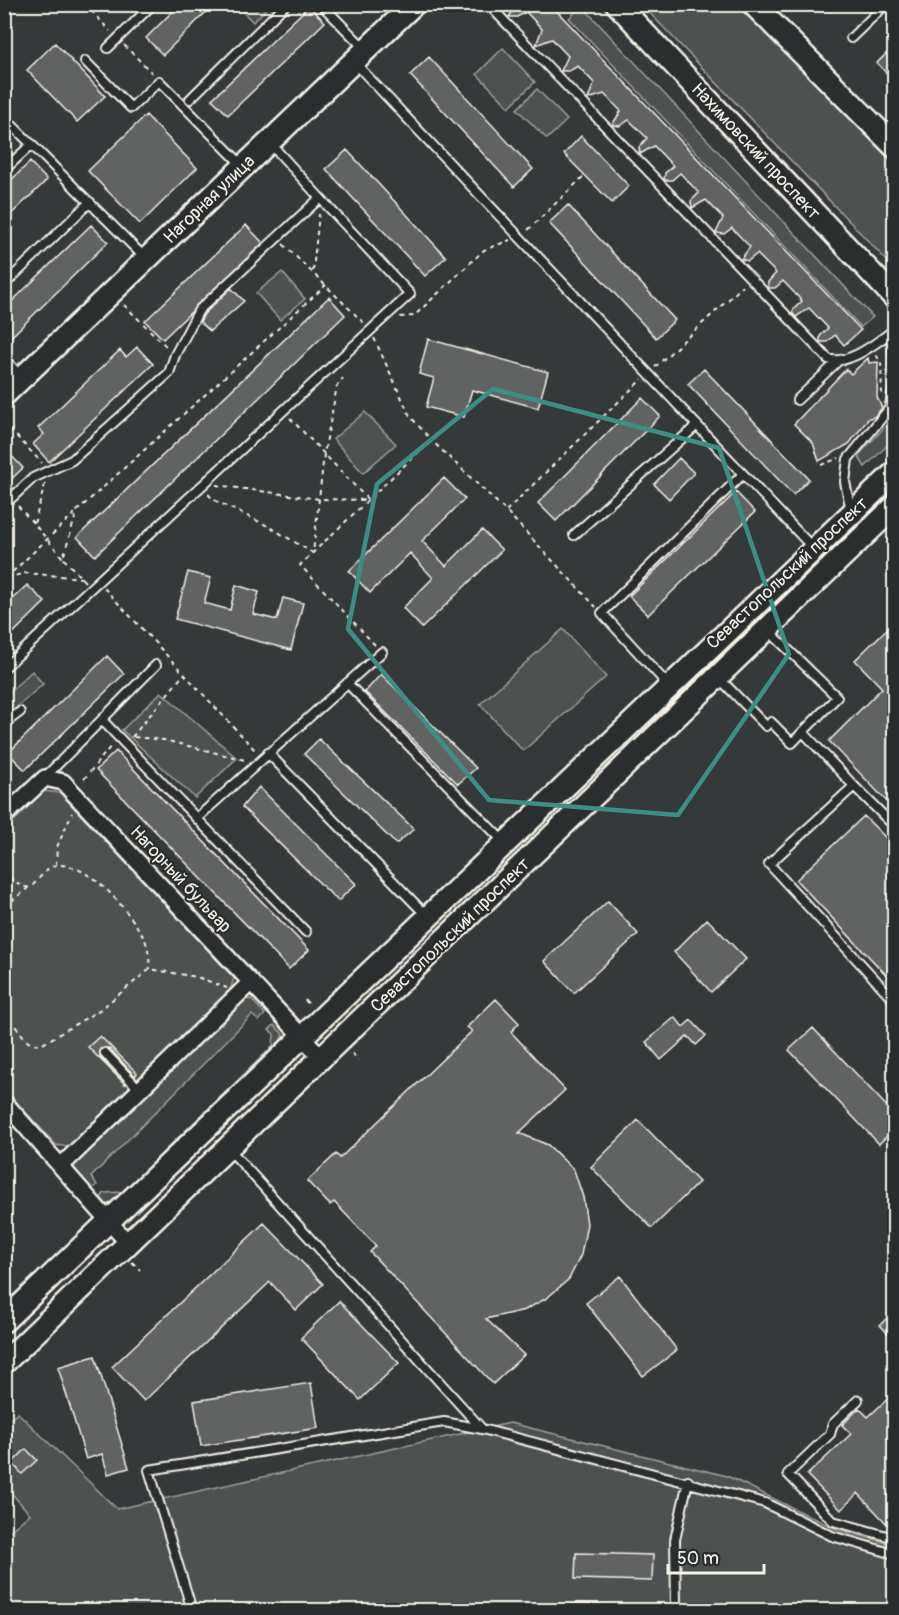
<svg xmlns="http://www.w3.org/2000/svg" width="899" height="1615" viewBox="0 0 899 1615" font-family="Pangolin,sans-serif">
  <rect width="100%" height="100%" fill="#363939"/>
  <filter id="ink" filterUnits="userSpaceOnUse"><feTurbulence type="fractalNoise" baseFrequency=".0167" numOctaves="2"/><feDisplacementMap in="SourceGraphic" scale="12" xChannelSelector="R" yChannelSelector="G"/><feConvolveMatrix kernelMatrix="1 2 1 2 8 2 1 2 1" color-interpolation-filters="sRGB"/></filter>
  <g filter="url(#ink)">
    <path fill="#4e514f" stroke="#a1a19c" stroke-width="1.5" d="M239,5V4L270,5L253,22L237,6Z
      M642,5H741L894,164V268Z
      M582,6L873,317L861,327L569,18Z
      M503,48L535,82L509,107L477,74Z
      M537,89L567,120L547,139L517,109Z
      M282,272L305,299L280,320L256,293Z
      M365,412L396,444L363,473L333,439Z
      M890,421L894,423V439L865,467L858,456Z
      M563,629L606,677L523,751L480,704Z
      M32,671L43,684L8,715L5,712V696Z
      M161,692L237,758L195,798L122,730Z
      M44,791L60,793L234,978L230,991L68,1147L56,1145L5,1090V830Z
      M251,999L265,1014L259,1021L252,1015L91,1177L97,1185L92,1189L74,1168L75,1162L243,1000Z
      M274,1025L283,1034L281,1040L114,1205L106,1204L101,1198L104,1193L122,1192L273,1046L274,1034L269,1030Z
      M18,1413L117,1509L510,1423L727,1476L836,1529L894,1545V1610H617C590,1599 565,1606 536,1610H5V1535L30,1514L5,1486L4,1424Z"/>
    <path fill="#757572" stroke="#a8a7a1" stroke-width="1.5" d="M581,1603L604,1605L617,1610H536Z"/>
    <path fill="#616362" stroke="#f4f1e8" stroke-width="1.5" d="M180,4H214L163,55L146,38Z
      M517,4H550L861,330L844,345L835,335L827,342H820V336L828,328L809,308L796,317L792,313L794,309L802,301L783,281L775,288H768V282L776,273L757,254L748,261L741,259L750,247L732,228L724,234L716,233L723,218L706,200L692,208L691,201L699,193L680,173L672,180H664L665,173L673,166L654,146L640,154L639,147L647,138L629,120L620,126L612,125L621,111L604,94L588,99L594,83L578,66L569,71H561L568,56L552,39L536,45L542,29L526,12L517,17H509Z
      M309,6L325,22L228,115L212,99Z
      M55,43L105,96L77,122L27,70Z
      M894,46V81L877,63Z
      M429,57L533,169L514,187L410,75Z
      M146,115L197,168L140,224L88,171Z
      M581,136L629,186L612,203L564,154Z
      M347,150L446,257L425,276L326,169Z
      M30,162L47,180L4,221V187Z
      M568,205L675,320L656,338L549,223Z
      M91,225L108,242L11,337L4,330V309Z
      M246,225L263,243L163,339L145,321Z
      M231,288L244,301L210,331L200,322L204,314Z
      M329,297L345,315L95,556L77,537Z
      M428,339L548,372L538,408L472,390L464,417L426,407L434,378L419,374Z
      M137,347L153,364L49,462L33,444L44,434L38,428L120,350L126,357Z
      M868,358L869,363L878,362L877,397L882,408L874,417L869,418L849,444L819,461L813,443L794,424L846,369L851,374Z
      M704,369L809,479L793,495L688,384Z
      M642,398L660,416L556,521L538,503Z
      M4,448L23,468L4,486Z
      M679,458L694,473L669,499L654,484Z
      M444,478L465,499L422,541L446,566L482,530L502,550L422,628L403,608L433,578L410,553L370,593L349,571Z
      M736,492L755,512L648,615L629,596Z
      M188,572L211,578L204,603L230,610L236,585L259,592L253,614L277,620L283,598L303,603L291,650L175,619Z
      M27,585L45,602L4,642V607Z
      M894,622V809L829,741L882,688L855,660Z
      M107,656L124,674L25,770L8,753Z
      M381,674L476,768L458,784L365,692Z
      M319,739L414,829L396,844L304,754Z
      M116,751L309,950L289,969L96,770Z
      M259,787L356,884L338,901L242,807Z
      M864,816L886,838L894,832V983L796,880Z
      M608,901L638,934L574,993L544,961Z
      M707,919L746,959L711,992L674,952Z
      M496,999L519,1023L511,1032L565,1090L519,1133L548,1145L574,1170L583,1197L587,1224L581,1255L569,1279L547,1298L525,1310L486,1319L524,1355L493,1384L370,1252L376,1246L334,1202L330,1205L307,1181L336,1154L340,1158L472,1031L467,1027Z
      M675,1017L683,1027L691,1020L706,1036L696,1045L688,1036L661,1060L646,1042Z
      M813,1028L894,1114V1129L879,1144L789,1050Z
      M100,1036L137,1073L135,1076L109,1048L100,1049V1057L126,1085L88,1047Z
      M638,1120L699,1182L652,1228L591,1167Z
      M264,1223L323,1284L296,1310L270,1282L144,1401L112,1367Z
      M620,1276L677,1350L643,1376L586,1303Z
      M339,1301L399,1363L360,1400L301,1338Z
      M894,1311V1340L880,1325Z
      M95,1356L129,1468L108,1474L102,1454L86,1459L58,1367Z
      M311,1383L318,1428L201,1446L194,1401Z
      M894,1393V1515L886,1523L858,1493L841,1510L807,1475L851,1434L842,1425L859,1408L868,1417Z
      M26,1449L37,1460L22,1474L12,1463Z
      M576,1553L653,1555L652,1581L575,1579Z"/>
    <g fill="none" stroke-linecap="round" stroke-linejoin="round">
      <defs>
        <path id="lane" d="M321,4L365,49
          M488,4L828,359C849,366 877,342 894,330
          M851,38L886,4
          M108,48L153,4
          M85,61L131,108L159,81L243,166
          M355,63L812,547
          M190,99L286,4
          M4,117L145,258
          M4,170L32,144
          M4,285L90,202
          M891,333L894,359
          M4,358L21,377
          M797,400L837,362
          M4,505L33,478L72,460L169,373L175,355L199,310L320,198L270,143
          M851,511L845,482L848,459L889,409L894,386
          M574,535L697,425
          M768,630L837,697L792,743L771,722
          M4,668L410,294L320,198
          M719,678L766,726
          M347,683L504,842
          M668,685L602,613L743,474
          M102,720L306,932
          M4,724L20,712
          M803,732L854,786
          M268,753L427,916
          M45,777L156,665
          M197,818L382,652
          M894,826L854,786L769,864L894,1000
          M105,1053L140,1090
          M230,1150L482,1429L765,1503L832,1536L894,1554
          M858,1400L833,1424L830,1434L788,1474L833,1521L894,1538
          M676,1603L675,1540L688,1481
          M192,1610L149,1470L444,1422L482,1429"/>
        <path id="street" d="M4,816L45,778L63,782L322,1058
          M4,1102L128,1243
          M62,1165L251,982"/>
        <path id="secondary" d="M617,4L894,297
          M753,4L894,146
          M4,395L414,4
          M4,1321L894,473
          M4,1363L894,507"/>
      </defs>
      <use href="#lane" stroke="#f4f1e8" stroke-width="12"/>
      <use href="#street" stroke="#f4f1e8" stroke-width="20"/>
      <use href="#secondary" stroke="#f4f1e8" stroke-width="26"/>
      <path stroke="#f4f1e8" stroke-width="2" stroke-dasharray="4.5 4.5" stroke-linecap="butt" d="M85,4L110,31
        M124,45L152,73
        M528,230L585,175
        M283,244L365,324
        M313,271L319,214
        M124,305L169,349
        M400,317L414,316L484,250L510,240
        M374,338L410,416L431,440
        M876,355L881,362L882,398
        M655,367L743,286
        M290,418L371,503
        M4,423L42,463
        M821,465L839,458
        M45,484L34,524L63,558
        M216,485L319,499L368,500
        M208,494L214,500L268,526L313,553L324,454L337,386L343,378
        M18,506L34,524
        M506,511L642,379
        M6,578L75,513
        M7,578L25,573L82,578
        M85,582L63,558L77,511L326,285
        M104,588L256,751
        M375,645L300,565L431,440L506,511L596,607
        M132,737L184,674
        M134,737L164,740L245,760
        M84,779L111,746
        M56,865L57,847L72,813
        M4,870C11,879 19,889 31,887C39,880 47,865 59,865C91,864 129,911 144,938C149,947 149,959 150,969
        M4,907L28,888
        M305,1000L310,1006
        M4,1012L28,1042L41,1045L101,1009L150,969L197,977L227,988
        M352,1053L358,1060
        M132,1262L140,1270"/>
      <use href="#lane" stroke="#2a2d2e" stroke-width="8"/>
      <use href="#street" stroke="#2a2d2e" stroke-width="15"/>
      <use href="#secondary" stroke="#2a2d2e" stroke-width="21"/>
    </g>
  </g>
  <path fill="none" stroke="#3d8f86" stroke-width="4.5" stroke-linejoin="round" d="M493,389L719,448L789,654L678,815L489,800L348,629L377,484Z"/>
  <g text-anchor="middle" stroke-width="4.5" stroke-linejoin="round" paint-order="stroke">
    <g font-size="18" fill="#f4f1e8" stroke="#2a2d2e">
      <text transform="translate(756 151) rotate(47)" y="6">Нахимовский проспект</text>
      <text transform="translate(209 199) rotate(-44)" y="6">Нагорная улица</text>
      <text transform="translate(787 573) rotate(-43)" y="6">Севастопольский проспект</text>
      <text transform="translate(181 879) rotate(47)" y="6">Нагорный бульвар</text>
      <text transform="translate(450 935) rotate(-44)" y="6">Севастопольский проспект</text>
    </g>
  </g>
  <rect width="899" height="1615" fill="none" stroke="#2a2d2e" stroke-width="24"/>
  <rect x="12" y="12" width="875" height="1591" fill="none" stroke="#f4f1e8" stroke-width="2" filter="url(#ink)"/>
  <path d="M668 1564v9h96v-9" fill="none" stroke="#f4f1e8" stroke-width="3"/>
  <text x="677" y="1564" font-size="18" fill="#f4f1e8" stroke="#2a2d2e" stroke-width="4.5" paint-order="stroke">50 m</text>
</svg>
